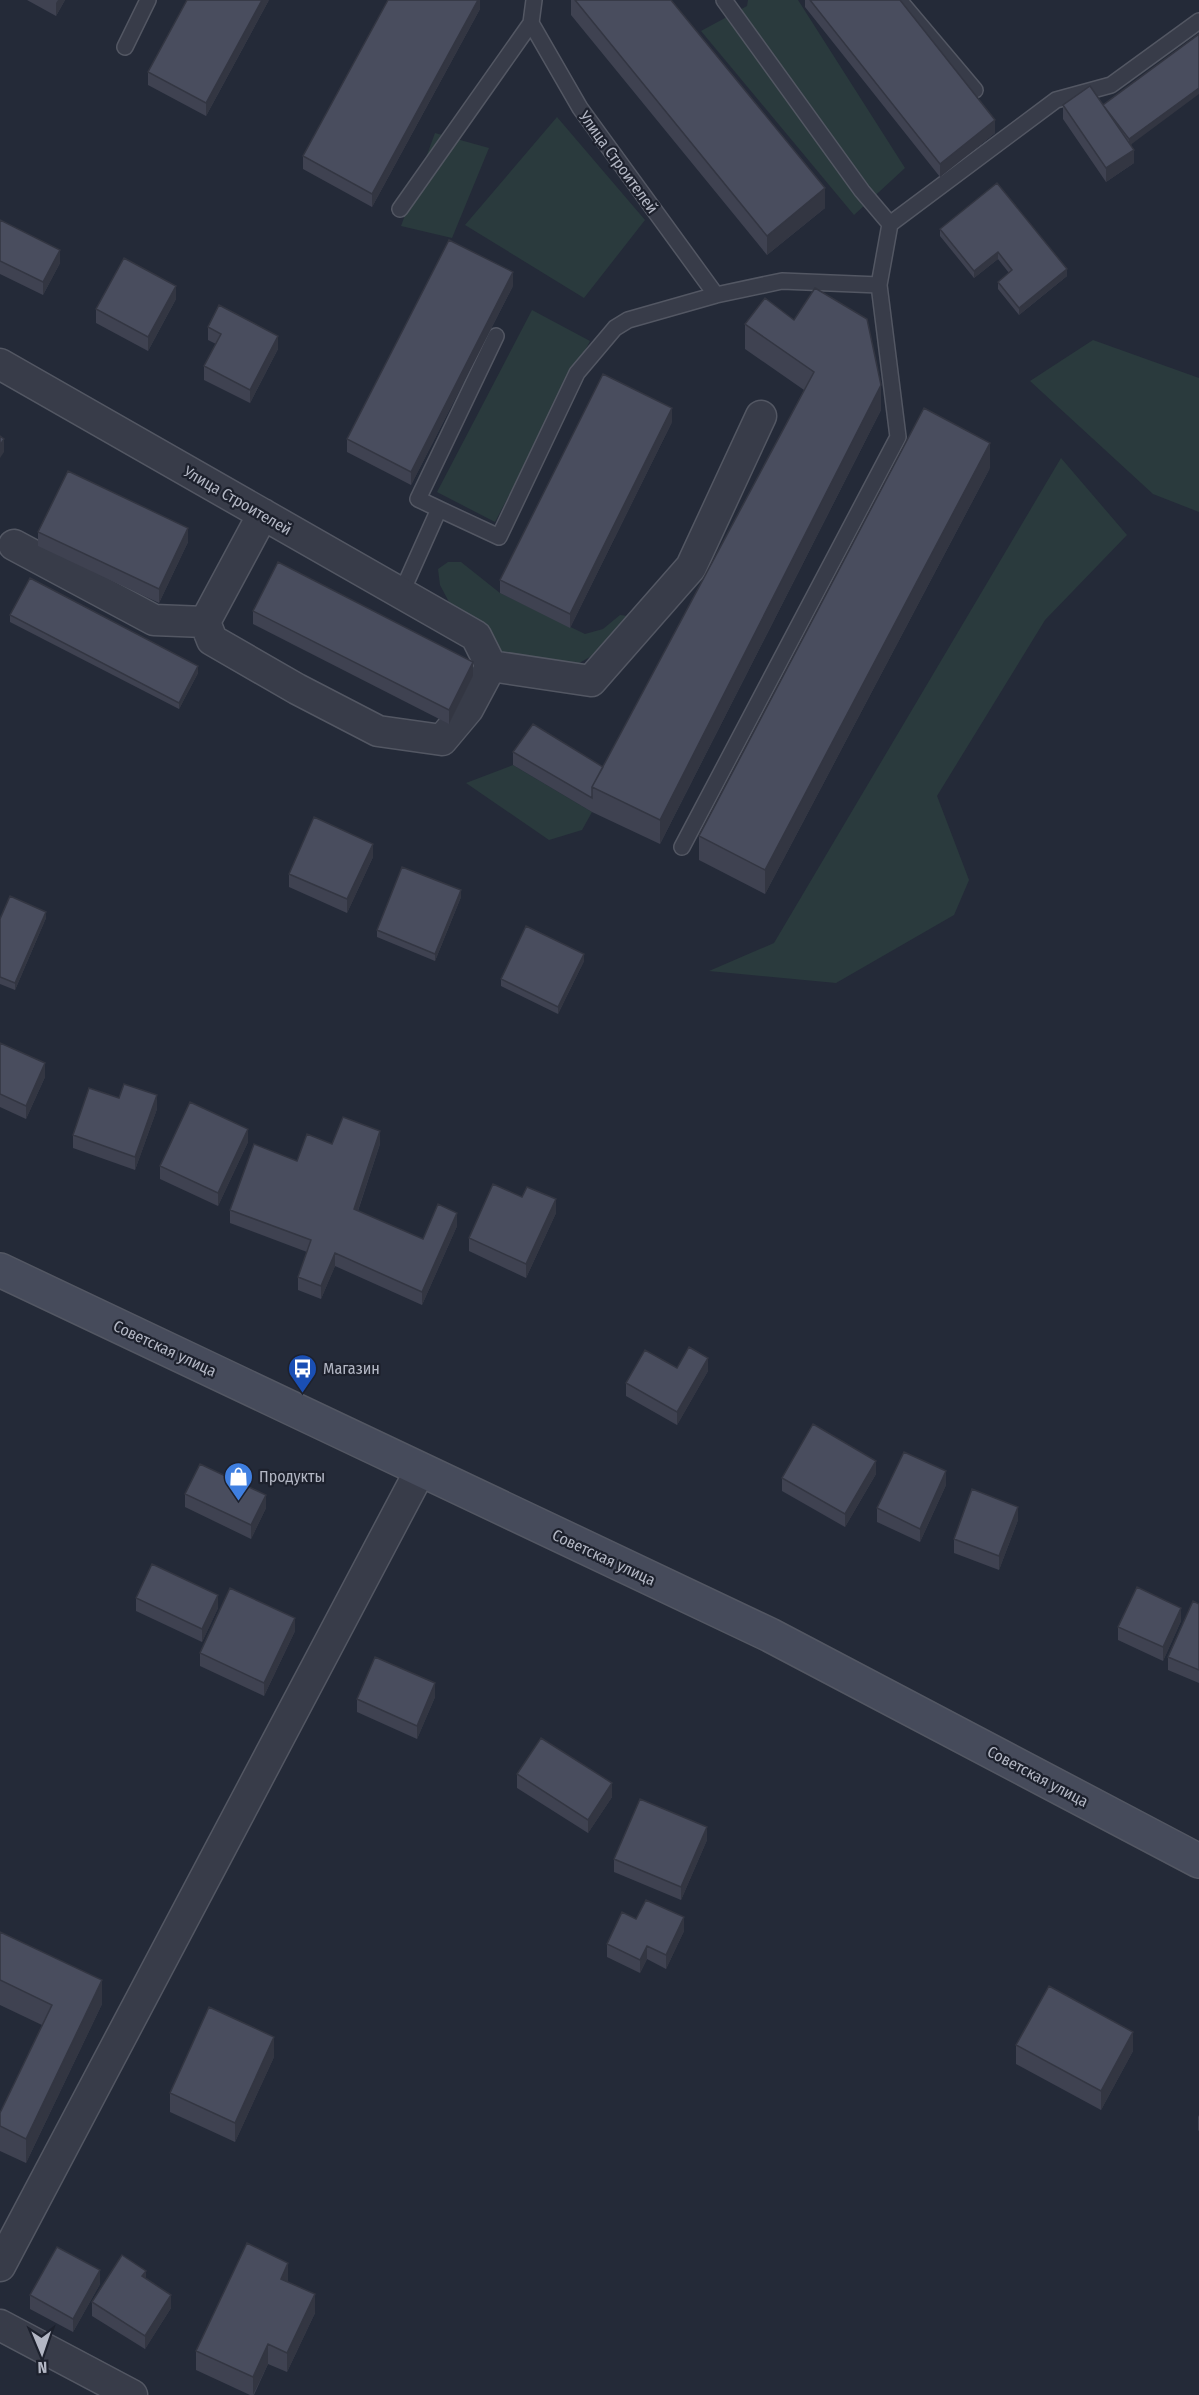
<svg xmlns="http://www.w3.org/2000/svg" width="1199" height="2395" viewBox="0 0 1199 2395" font-family="'Fira Sans Condensed',sans-serif">
  <rect width="100%" height="100%" fill="#242a38"/>
  <path fill="#2a3a3d" d="M748,0H798L905,168L854,215L701,31L747,6Z
    M557,117L645,220L584,298L465,225Z
    M435,133L489,148L452,238L401,226Z
    M532,310L590,341L495,522L437,492Z
    M1093,340L1199,378V512L1153,494L1030,381Z
    M1061,458L1127,535L1045,620L937,796L969,880L954,915L836,983L709,971L774,943Z
    M448,562H461L500,593L585,634L603,629L620,615L627,616L631,623L611,645L574,666L501,653L449,602L440,585L438,569Z
    M513,765L592,812L582,830L549,840L466,783Z"/>
  <g fill="none" stroke-linecap="round" stroke-linejoin="round">
    <defs>
      <path id="lane" d="M899,0L975,90
        M531,23L580,108L716,295
        M125,47L148,0
        M400,209L531,23L534,0
        M890,224L1056,100L1111,85L1199,21
        M439,509L418,499L496,336
        M401,594L439,509L499,537L577,373L615,328L628,320L716,295L782,281L879,285
        M682,847L898,437L879,285L890,224L862,191L724,0"/>
      <path id="street" d="M0,364L476,636L491,666L468,709L442,740L378,731L297,689L212,640L205,622L263,514
        M14,545L154,620L205,622
        M491,666L591,681L691,567L761,416
        M0,2266L421,1469
        M0,2325L132,2395"/>
      <path id="secondary" d="M0,1270L770,1635L1199,1861"/>
    </defs>
    <use href="#lane" stroke="#535763" stroke-width="18"/>
    <use href="#street" stroke="#535763" stroke-width="33"/>
    <use href="#secondary" stroke="#535763" stroke-width="36"/>
    <use href="#lane" stroke="#383c49" stroke-width="15"/>
    <use href="#street" stroke="#383c49" stroke-width="30"/>
    <use href="#secondary" stroke="#464b5b" stroke-width="33"/>
  </g>
  <path fill="#3f4251" d="M27,0H65L56,16Z
    M269,0L206,116L148,85V72Z
    M480,0V9L372,207L303,169V156Z
    M571,0H671L825,208L767,255L571,15Z
    M805,0H900L995,133L940,177L805,7Z
    M1199,34L1131,145L1134,163L1106,182L1063,119V105H1103Z
    M0,220L60,263L43,295L0,274Z
    M940,229L1067,276L1019,315L998,289V282L1009,273L998,259L974,278L940,236Z
    M513,286L411,485L347,452V439Z
    M176,299L148,351L96,323V309Z
    M745,324L881,410L660,844L592,812L513,765V752L603,767L804,390L745,349Z
    M208,327L278,349L250,403L204,380V366L216,344L208,340Z
    M672,422L570,628L500,593V580Z
    M990,468L765,894L699,860V836Z
    M38,532L188,542L159,603L38,546Z
    M253,611L473,676L449,724L253,624Z
    M10,615L198,673L179,709L10,622Z
    M373,857L347,913L289,887V874Z
    M461,897L435,961L377,937V930Z
    M46,918L15,990L0,984V919Z
    M584,961L558,1014L501,986V979Z
    M0,1043L45,1077L26,1119L0,1107Z
    M119,1098L157,1109L135,1170L73,1148V1135Z
    M248,1142L218,1206L160,1179V1166Z
    M332,1144H380L358,1211L423,1239L457,1226L422,1305L335,1266L321,1299L298,1290V1277L307,1252L230,1223V1210L297,1161Z
    M556,1213L526,1278L469,1251V1238Z
    M708,1371L677,1425L626,1396V1383Z
    M876,1474L845,1527L782,1491V1478Z
    M946,1485L920,1542L877,1522V1508Z
    M185,1494L266,1508L251,1539L185,1507Z
    M1018,1520L999,1570L954,1553V1539Z
    M136,1598L218,1608L202,1642L136,1611Z
    M1199,1604V1683L1168,1670V1657Z
    M1181,1621L1163,1661L1118,1640V1627Z
    M295,1631L264,1696L200,1666V1653Z
    M435,1697L417,1739L357,1712V1699Z
    M517,1774L612,1797L588,1833L517,1788Z
    M707,1840L681,1900L614,1872V1859Z
    M684,1931L666,1969L647,1959L640,1973L607,1957V1944Z
    M0,1932L102,2004L26,2163L0,2151V2113L42,2025L0,2005Z
    M1016,2045L1133,2051L1101,2110L1016,2064Z
    M274,2057L235,2142L170,2112V2093Z
    M1199,2115V2131L1198,2130V2117Z
    M146,2279L171,2308L145,2349L92,2316V2302Z
    M288,2282L315,2313L287,2372L268,2364L254,2395H250L196,2370V2351Z
    M100,2284L73,2332L30,2309V2295Z"/>
  <path fill="#333642" d="M58,0H65L56,16V3Z
    M262,0H269L206,116V103Z
    M478,0H480V9L372,207V194Z
    M1199,88V94L1129,146V139Z
    M995,120V133L940,177V164Z
    M1134,150V163L1106,182V168Z
    M825,188V208L767,255V236Z
    M60,250V263L43,295V282Z
    M998,252V259L974,278V271Z
    M1067,269V276L1019,315V308Z
    M513,272V286L411,485V472Z
    M176,286V299L148,351V337Z
    M278,336V349L250,403V390Z
    M881,385V410L660,844V820Z
    M672,408V422L570,628V614Z
    M4,439V452L0,458V445Z
    M990,443V468L765,894V870Z
    M188,528V542L159,603V589Z
    M473,662V676L449,724V710Z
    M198,666V673L179,709V703Z
    M373,844V857L347,913V899Z
    M461,890V897L435,961V954Z
    M46,912V918L15,990V983Z
    M584,954V961L558,1014V1007Z
    M45,1063V1077L26,1119V1106Z
    M157,1095V1109L135,1170V1157Z
    M248,1129V1142L218,1206V1193Z
    M380,1131V1144L354,1222V1209Z
    M556,1199V1213L526,1278V1264Z
    M457,1213V1226L422,1305V1292Z
    M335,1253V1266L321,1299V1286Z
    M708,1358V1371L677,1425V1412Z
    M876,1461V1474L845,1527V1514Z
    M946,1471V1485L920,1542V1529Z
    M266,1495V1508L251,1539V1525Z
    M1018,1507V1520L999,1570V1556Z
    M218,1595V1608L202,1642V1629Z
    M1181,1608V1621L1163,1661V1647Z
    M295,1618V1631L264,1696V1683Z
    M435,1683V1697L417,1739V1726Z
    M612,1783V1797L588,1833V1820Z
    M707,1827V1840L681,1900V1887Z
    M684,1917V1931L666,1969V1955Z
    M647,1946V1959L640,1973V1960Z
    M102,1980V2004L26,2163V2139Z
    M1133,2032V2051L1101,2110V2091Z
    M274,2037V2057L235,2142V2123Z
    M288,2263V2282L281,2279Z
    M100,2270V2284L73,2332V2319Z
    M146,2271V2284L142,2276Z
    M315,2294V2313L287,2372V2353Z
    M171,2295V2308L145,2349V2336Z
    M268,2344V2364L253,2395V2377Z"/>
  <path fill="#494d5e" stroke="#333642" stroke-width="1.5" d="M187,0H262L206,103L148,72Z
    M388,0H478L372,194L303,156Z
    M575,0H671L825,188L767,236Z
    M810,0H900L995,120L940,164Z
    M1199,34V88L1129,139L1103,105Z
    M1090,86L1134,150L1106,168L1063,105Z
    M997,183L1067,269L1019,308L998,282L1012,270L998,252L974,271L940,229Z
    M0,220L60,250L43,282L0,261Z
    M449,240L513,272L411,472L347,439Z
    M124,258L176,286L148,337L96,309Z
    M815,288L867,319L881,385L660,820L592,787L814,372L745,324L765,298L794,320Z
    M219,305L278,336L250,390L204,366L221,334L208,327Z
    M603,374L672,408L570,614L500,580Z
    M924,408L990,443L765,870L699,836Z
    M0,436L4,439L0,445Z
    M68,471L188,528L159,589L38,532Z
    M278,562L473,662L449,710L253,611Z
    M30,578L198,666L179,703L10,615Z
    M533,724L603,767L592,787V798L513,752Z
    M314,817L373,844L347,899L289,874Z
    M402,867L461,890L435,954L377,930Z
    M10,896L46,912L15,983L0,977V919Z
    M526,926L584,954L558,1007L501,979Z
    M0,1043L45,1063L26,1106L0,1094Z
    M124,1084L157,1095L135,1157L73,1135L89,1088L119,1098Z
    M190,1102L248,1129L218,1193L160,1166Z
    M343,1117L380,1131L354,1209L423,1239L438,1204L457,1213L422,1292L335,1253L321,1286L298,1277L311,1240L230,1210L254,1144L297,1161L307,1134L332,1144Z
    M493,1184L522,1197L527,1187L556,1199L526,1264L469,1238Z
    M689,1347L708,1358L677,1412L626,1383L645,1350L677,1368Z
    M813,1424L876,1461L845,1514L782,1478Z
    M904,1452L946,1471L920,1529L877,1508Z
    M200,1464L266,1495L251,1525L185,1494Z
    M972,1489L1018,1507L999,1556L954,1539Z
    M152,1564L218,1595L202,1629L136,1598Z
    M1137,1587L1181,1608L1163,1647L1118,1627Z
    M230,1588L295,1618L264,1683L200,1653Z
    M1193,1601L1199,1604V1670L1168,1657Z
    M375,1657L435,1683L417,1726L357,1699Z
    M541,1738L612,1783L588,1820L517,1774Z
    M640,1799L707,1827L681,1887L614,1859Z
    M646,1900L684,1917L666,1955L647,1946L640,1960L607,1944L622,1912L636,1919Z
    M0,1932L102,1980L26,2139L0,2126V2113L52,2005L0,1980Z
    M1049,1986L1133,2032L1101,2091L1016,2045Z
    M209,2007L274,2037L235,2123L170,2093Z
    M247,2243L288,2263L281,2279L315,2294L287,2353L268,2344L253,2377L196,2351Z
    M57,2247L100,2270L73,2319L30,2295Z
    M122,2255L146,2271L142,2276L171,2295L145,2336L92,2302Z"/>
  <defs>
    <symbol id="bus-pin" viewBox="-11 -11 22 30"><path d="M0 17L-7.5 6A9.5 9.5 0 1 1 7.5 6Z" fill="#1a4fb4" stroke="#1d212d"/><path d="M-5-6H5V4H4V6H2V4H-2V6H-4V4H-5ZM-3.5-4V0h7V-4ZM-3.5 1.2v1.5H-2V1.2ZM2 1.2v1.5H3.5V1.2Z" fill="#fff"/></symbol>
    <symbol id="shop-pin" viewBox="-11 -11 22 30"><path d="M0 17L-7.5 6A9.5 9.5 0 1 1 7.5 6Z" fill="#3f7fe0" stroke="#1d212d"/><path d="M-5-2.5h2.3a2.7 3.5 0 0 1 5.4 0H5L5.5 6h-11ZM-1.5-2.5h3a1.5 2.3 0 0 0-3 0Z" fill="#fff"/></symbol>
  </defs>
  <g fill-rule="evenodd">
    <use href="#bus-pin" x="286" y="1352" width="33" height="45"/>
    <use href="#shop-pin" x="222" y="1460" width="33" height="45"/>
  </g>
  <g text-anchor="middle" stroke-width="4.5" stroke-linejoin="round" paint-order="stroke">
    <g font-size="16" fill="#b3b7c4" stroke="#1d212d">
      <text transform="translate(619 162) rotate(54)" y="6">Улица Строителей</text>
      <text transform="translate(238 500) rotate(30)" y="6">Улица Строителей</text>
      <text transform="translate(165 1348) rotate(25)" y="6">Советская улица</text>
      <text transform="translate(604 1557) rotate(25)" y="6">Советская улица</text>
      <text transform="translate(1038 1776) rotate(28)" y="6">Советская улица</text>
    </g>
    <g font-size="16" fill="#b3b7c4" stroke="#1d212d" text-anchor="start">
      <text x="323" y="1374">Магазин</text>
      <text x="259" y="1482">Продукты</text>
    </g>
  </g>
  <g transform="translate(42 2353) rotate(178)" stroke="#1d212d" stroke-width="4.5" paint-order="stroke">
  <path d="M0-4.5L10 22L0 15L-10 22Z" fill="#b3b7c4"/>
  <text y="-9" font-size="16" font-weight="bold" text-anchor="middle" fill="#b3b7c4">N</text>
  </g>
</svg>
